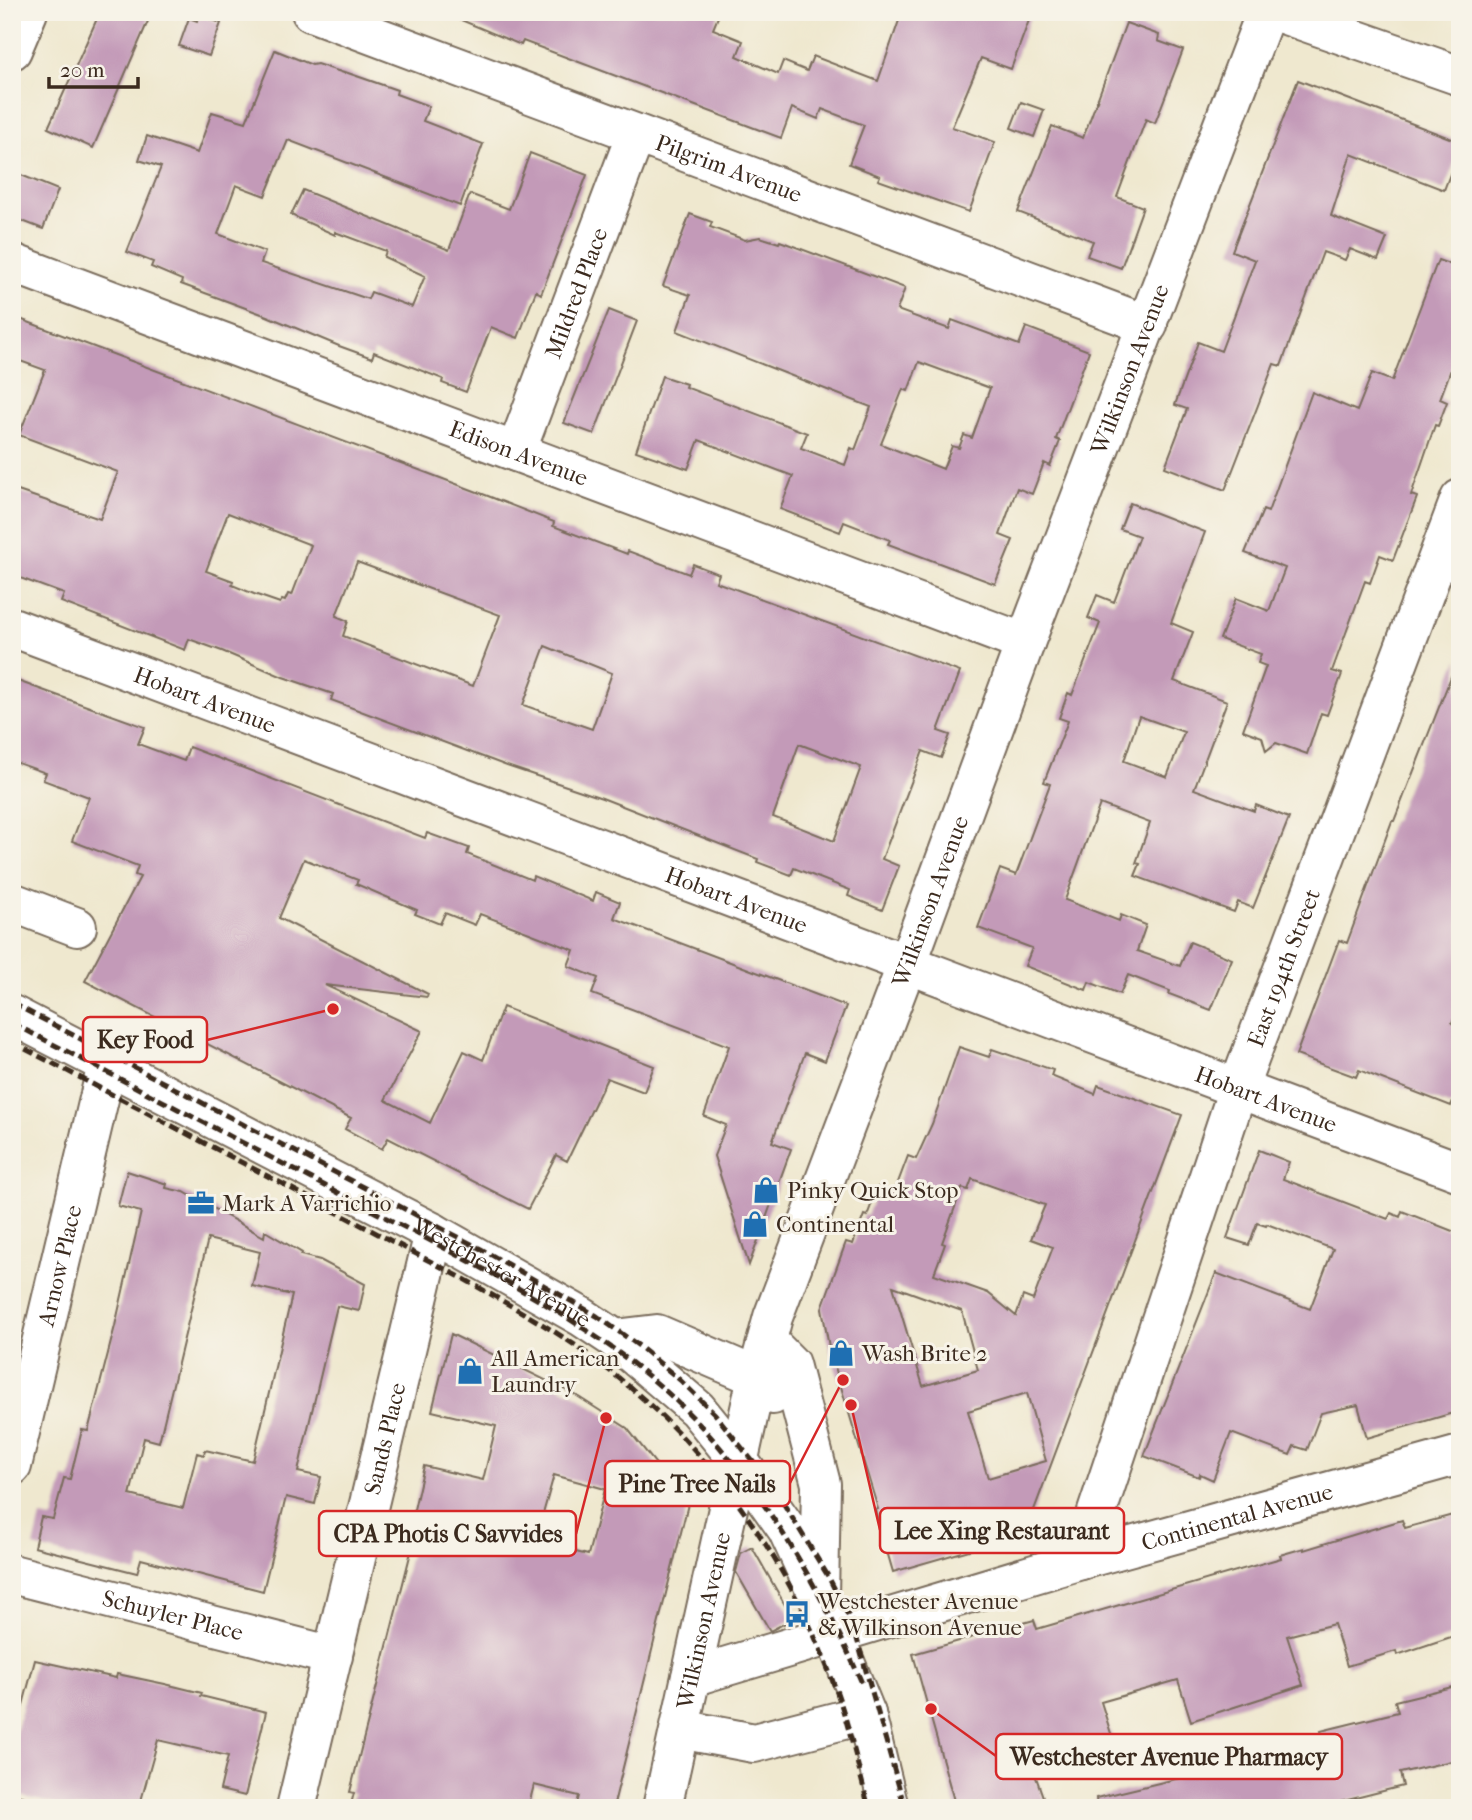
<svg xmlns="http://www.w3.org/2000/svg" width="1472" height="1820" viewBox="0 0 1472 1820" font-family="'IM FELL French Canon',serif">
  <rect width="100%" height="100%" fill="#f7f3e8"/>
  <filter id="ink" filterUnits="userSpaceOnUse"><feTurbulence type="fractalNoise" baseFrequency=".0143" numOctaves="2"/><feDisplacementMap in="SourceGraphic" scale="14" xChannelSelector="R" yChannelSelector="G"/><feConvolveMatrix kernelMatrix="1 2 1 2 8 2 1 2 1" color-interpolation-filters="sRGB"/></filter>
  <filter id="wash" filterUnits="userSpaceOnUse"><feTurbulence type="fractalNoise" baseFrequency=".00686" numOctaves="4" result="noise"/><feDisplacementMap in="SourceGraphic" scale="28" xChannelSelector="R" yChannelSelector="G"/><feGaussianBlur stdDeviation="1.57" result="paint"/><feColorMatrix in="noise" values="0 0 0 0 0 0 0 0 0 0 0 0 0 0 0 0 0 1.4 0 .05"/><feComposite in="paint" operator="in"/></filter>
  <g filter="url(#wash)">
    <rect width="100%" height="100%" fill="#efe8cf"/>
    <g id="blocks">
      <path fill="#c39ab8" fill-rule="evenodd" d="M100,12H152L93,148L48,128Z
        M442,12H720L713,29L743,41L737,56L778,74L783,61L807,71L813,56L878,81L902,12H1032L1011,69L981,58L952,127L995,142L969,212L878,180L880,176L849,164L864,125L822,109L818,119L792,108L781,138L523,41L521,45Z
        M199,15L221,23L209,56L179,46L189,18L197,21Z
        M1126,23L1159,35L1158,41L1183,50L1155,123L1146,119L1117,197L1143,207L1121,268L1087,256L1093,241L1018,212L1052,126L1083,138Z
        M275,50L312,65L317,64L344,73L345,72L397,90L396,94L429,106L423,121L483,144L460,206L288,140L265,196L236,185L218,234L265,252L261,263L368,299L371,292L412,307L425,276L384,257L386,251L335,232V235L291,215L303,190L449,250L470,194L509,209L530,153L587,175L541,294L536,291L518,338L491,327L466,392L442,383L443,379L374,352L372,358L339,346L267,316L181,284L182,280L151,267L153,262L127,252L161,167L139,160L147,136L197,153L212,112L246,122Z
        M1298,80L1460,142V148L1444,190L1351,154L1331,216L1387,238L1378,260L1350,249L1345,260L1323,252L1281,366L1274,364L1225,490L1165,467L1187,409L1175,405L1198,342L1221,351L1255,260L1232,251Z
        M1021,102L1044,110L1034,137L1011,128Z
        M21,175L58,190L43,229L12,217V197Z
        M690,214L712,222L710,227L745,240L760,237L779,243L780,241L905,288L897,310L949,329L952,320L1019,345L1026,327L1089,351L1056,439L1060,441L1050,466L1044,463L1032,494L1017,488L1000,535L1013,540L995,584L888,544L890,540L844,522L840,532L780,509L793,476L699,440L688,469L636,451L662,376L686,384L685,387L807,433L801,448L845,465L851,448L855,450L871,407L677,331L690,295L663,286ZM919,362L990,388L972,438L964,435L959,448L952,446L943,469L881,444L903,389L908,391Z
        M1438,260L1460,268V345L1440,399L1447,402L1438,426L1435,425L1411,495L1417,497L1393,560L1380,555L1370,583L1365,581L1332,671L1342,674L1327,715L1321,713L1307,754L1276,743L1266,751L1262,737L1243,730L1266,666L1258,663L1261,654L1220,639L1236,598L1269,611L1285,568L1245,553L1263,510L1268,512L1312,392L1357,411L1372,373L1392,381Z
        M609,310L637,321L594,434L564,423Z
        M12,316L488,496L554,522L553,526L627,554L628,551L689,574L693,564L719,574L716,582L960,672L938,731L950,735L941,758L923,751L882,859L899,866L882,910L848,896L850,890L794,868L791,875L757,862L758,859L602,798L507,766L331,700L333,694L283,677L222,651L189,639L185,650L61,602L64,594L12,575V489L100,519L118,472L19,435L45,370L12,358ZM228,513L311,545L292,595L288,594L285,601L282,600L280,603L254,594L232,585L233,581L206,571ZM357,562L500,615L473,686L343,636L348,621L336,616ZM545,646L612,673L592,729L523,705ZM799,744L861,767L834,841L773,817Z
        M1130,503L1205,532L1171,623L1193,632L1174,681L1227,701L1194,789L1254,811L1256,805L1289,818L1253,908L1238,902L1234,912L1135,876L1140,864L1136,863L1150,823L1100,804L1065,900L1119,921L1121,915L1146,925L1137,951L1180,966L1190,942L1232,959L1211,1010L1169,994L1170,991L1128,975L1120,994L1089,982L1086,990L1025,966L1032,948L978,928L1000,869L1016,875L1050,784L1044,782L1068,721L1059,718L1068,693L1072,695L1100,623L1088,618L1097,595L1114,602L1139,536L1120,529ZM1139,716L1184,732L1167,777L1124,761Z
        M1458,659L1460,1002L1452,1023L1460,1026V1082L1451,1106L1359,1070L1356,1077L1296,1055L1339,940L1347,943L1392,821H1394Z
        M12,679L145,727L138,744L184,761L189,747L425,838L427,833L469,848L467,854L532,880L533,876L593,901L596,892L620,902L614,918L846,1006L825,1061L805,1053L772,1142L791,1149L749,1265L714,1156L726,1125L704,1116L729,1046L592,994L598,978L568,966L574,950L480,914L475,925L445,913L440,924L415,914L417,910L356,884L358,880L304,859L279,918L428,994L427,997L325,985L422,1031L385,1100L430,1123L464,1051L483,1060L503,1007L654,1066L644,1092L607,1078L567,1161L556,1155L528,1209L388,1138L382,1149L345,1129L351,1118L85,981L140,877L135,875L138,866L72,841L89,797L43,780L46,773L12,761Z
        M959,1047L989,1057L992,1049L1053,1070L1051,1076L1095,1094L1098,1085L1182,1115L1025,1534L893,1572L875,1510L878,1509L829,1347L822,1308L846,1242L853,1244L864,1215L867,1216L878,1187L894,1193L908,1156L916,1159L932,1124ZM972,1179L1045,1205L1031,1239L1053,1247L1033,1300L1023,1296L1016,1316L988,1293L934,1274L945,1244L942,1243L962,1188L968,1190ZM893,1286L962,1311L978,1370L923,1386ZM1027,1393L1046,1461L988,1478L968,1411Z
        M1259,1150L1289,1162L1283,1179L1388,1219L1391,1213L1400,1217L1402,1211L1460,1234V1411L1367,1438L1358,1405L1321,1413L1307,1450L1294,1446L1290,1455L1231,1433L1213,1480L1200,1474L1199,1477L1144,1456L1216,1273L1310,1309L1333,1249L1267,1224L1266,1226L1257,1223L1249,1245L1227,1238Z
        M127,1171L167,1184L166,1188L184,1192L264,1237L265,1231L302,1253L301,1255L320,1260L365,1284L359,1311L337,1306L303,1449L298,1472L321,1477L315,1504L286,1497L263,1591L141,1559L137,1573L34,1547L41,1517L53,1519L64,1478L70,1479L82,1430L88,1431L115,1326L141,1212L118,1206ZM208,1239L260,1252L252,1286L292,1295L253,1461L205,1450L204,1455L197,1453L183,1508L130,1495L144,1438L159,1442Z
        M451,1334L574,1394L627,1428L688,1504L613,1808H576L579,1796L534,1785L528,1808H506L475,1802L474,1808H350L354,1793L350,1792L417,1528L410,1527L424,1466L483,1480L496,1426L432,1411ZM554,1475L605,1489L588,1555L535,1542Z
        M1460,1513V1634L1397,1655L1396,1651L1347,1666L1334,1624L1287,1636L1303,1685L1191,1721L1178,1680L1101,1702L1114,1743L1032,1766L1047,1808H956L913,1654L1034,1620L1037,1629L1281,1558L1280,1555L1304,1548V1550L1402,1520L1405,1528Z
        M752,1547L793,1619L770,1631L736,1572L741,1553Z
        M35,1660L116,1678L117,1674L165,1684L202,1693L201,1696L266,1712L245,1796L220,1790L228,1756L158,1740L139,1808H71L12,1794V1746Z
        M1460,1685V1759L1400,1773L1403,1786L1316,1808H1097L1096,1798L1180,1778L1179,1773L1229,1761L1230,1766L1324,1744L1321,1731L1398,1712L1395,1701Z"/>
    </g>
  </g>
  <g filter="url(#ink)">
    <use href="#blocks" fill-opacity="0" stroke="#7a6c5c" stroke-width="2"/>
    <g fill="none" stroke-linecap="round" stroke-linejoin="round">
      <defs>
        <g id="minor">
          <path id="s1" d="M311,12L1148,325"/>
          <path d="M1277,12L1460,76"/>
          <path d="M12,50L28,12"/>
          <path id="s2" d="M12,263L1025,643"/>
          <path id="s3" d="M516,452L636,134"/>
          <path id="s4" d="M12,627L1460,1172"/>
          <path d="M12,902L77,927"/>
          <path d="M615,1339L657,1334L757,1377L773,1395"/>
          <path d="M767,1341L790,1364L821,1484L819,1598"/>
          <path id="s5" d="M12,1466L107,1065"/>
          <path id="s6" d="M1081,1560L1238,1089L1460,499"/>
          <path id="s7" d="M12,1574L333,1656"/>
          <path id="s8" d="M691,1677L1081,1560L1460,1455"/>
          <path d="M680,1729L754,1743L866,1714"/>
          <path id="s9" d="M296,1808L434,1233"/>
          <path id="s10" d="M662,1808L757,1377L773,1317L907,964L1025,643L1266,12"/>
        </g>
        <g id="major">
          <path id="s11" d="M12,1015L434,1233L582,1317L615,1339L697,1409L739,1461L787,1529L819,1598L866,1714L889,1808"/>
        </g>
      </defs>
      <use href="#minor" stroke="#7a6c5c" stroke-width="42"/>
      <use href="#major" stroke="#7a6c5c" stroke-width="42"/>
      <use href="#minor" stroke="#fff" stroke-width="38"/>
      <use href="#major" stroke="#fff" stroke-width="38"/>
      <path stroke="#3b2a1e" stroke-width="5" stroke-dasharray="10 5" stroke-linecap="butt" d="M12,1003L481,1249L597,1316L639,1346L680,1380L715,1414L774,1488L828,1576L853,1625L905,1808
        M12,1023C134,1086 255,1149 377,1213C475,1264 587,1319 669,1394C754,1473 815,1577 862,1683
        M12,1042L464,1279C504,1302 545,1324 582,1350C702,1435 787,1553 836,1690C850,1728 858,1768 869,1808"/>
    </g>
  </g>
  <defs>
    <symbol id="shop-bare" viewBox="-9 -9 18 18"><path d="M-5-2.5h2.3a2.7 3.5 0 0 1 5.4 0H5L5.5 6h-11ZM-1.5-2.5h3a1.5 2.3 0 0 0-3 0Z" fill="#1f6fb2" stroke="#f7f3e8" stroke-width="2.5" paint-order="stroke"/></symbol>
    <symbol id="office-bare" viewBox="-9 -9 18 18"><path d="M-6-3h4V-5.5h4V-3h4V5H-6ZM-1-4.5V-3h2v-1.5ZM-6 0V1H6V0Z" fill="#1f6fb2" stroke="#f7f3e8" stroke-width="2.5" paint-order="stroke"/></symbol>
    <symbol id="bus-bare" viewBox="-9 -9 18 18"><path d="M-5-6H5V4H4V6H2V4H-2V6H-4V4H-5ZM-3.5-4V0h7V-4ZM-3.5 1.2v1.5H-2V1.2ZM2 1.2v1.5H3.5V1.2Z" fill="#1f6fb2" stroke="#f7f3e8" stroke-width="2.5" paint-order="stroke"/></symbol>
  </defs>
  <g fill-rule="evenodd">
    <use href="#shop-bare" x="747" y="1171" width="38" height="38"/>
    <use href="#office-bare" x="182" y="1184" width="38" height="38"/>
    <use href="#shop-bare" x="736" y="1205" width="38" height="38"/>
    <use href="#shop-bare" x="822" y="1334" width="38" height="38"/>
    <use href="#shop-bare" x="451" y="1352" width="38" height="38"/>
    <use href="#bus-bare" x="778" y="1595" width="38" height="38"/>
  </g>
  <g text-anchor="middle" stroke-width="6" stroke-linejoin="round" paint-order="stroke">
    <g font-size="23" fill="#3b2a1e" stroke="#f7f3e8">
      <text dy="8" stroke="none"><textPath href="#s1" startOffset="446">Pilgrim Avenue</textPath></text>
      <text dy="8" stroke="none"><textPath href="#s3" startOffset="170">Mildred Place</textPath></text>
      <text dy="8" stroke="none"><textPath href="#s10" startOffset="1516">Wilkinson Avenue</textPath></text>
      <text dy="8" stroke="none"><textPath href="#s2" startOffset="541">Edison Avenue</textPath></text>
      <text dy="8" stroke="none"><textPath href="#s4" startOffset="206">Hobart Avenue</textPath></text>
      <text dy="8" stroke="none"><textPath href="#s4" startOffset="774">Hobart Avenue</textPath></text>
      <text dy="8" stroke="none"><textPath href="#s10" startOffset="948">Wilkinson Avenue</textPath></text>
      <text dy="8" stroke="none"><textPath href="#s6" startOffset="626">East 194th Street</textPath></text>
      <text dy="8" stroke="none"><textPath href="#s4" startOffset="1340">Hobart Avenue</textPath></text>
      <text dy="8" stroke="none"><textPath href="#s5" startOffset="206">Arnow Place</textPath></text>
      <text dy="8" stroke="none"><textPath href="#s11" startOffset="553">Westchester Avenue</textPath></text>
      <text dy="8" stroke="none"><textPath href="#s9" startOffset="380">Sands Place</textPath></text>
      <text dy="8" stroke="none"><textPath href="#s8" startOffset="569">Continental Avenue</textPath></text>
      <text dy="8" stroke="none"><textPath href="#s7" startOffset="166">Schuyler Place</textPath></text>
      <text dy="8" stroke="none"><textPath href="#s10" startOffset="192">Wilkinson Avenue</textPath></text>
    </g>
    <g font-size="23" fill="#3b2a1e" stroke="#f7f3e8" text-anchor="start">
      <text x="787" y="1198">Pinky Quick Stop</text>
      <text x="222" y="1211">Mark A Varrichio</text>
      <text x="776" y="1232">Continental</text>
      <text x="862" y="1361">Wash Brite 2</text>
      <text x="491" y="1366">All American<tspan x="491" dy="26">Laundry</tspan></text>
      <text x="818" y="1609">Westchester Avenue<tspan x="818" dy="26">&amp; Wilkinson Avenue</tspan></text>
    </g>
  </g>
  <path fill="none" stroke="#d62828" stroke-width="2.5" d="M333 1009L207 1040M843 1380L790 1483M851 1405L880 1530M606 1418L576 1534M931 1709L996 1756"/>
  <g fill="#d62828" stroke="#f7f3e8" stroke-width="2.5">
    <circle cx="333" cy="1009" r="7"/>
    <circle cx="843" cy="1380" r="7"/>
    <circle cx="851" cy="1405" r="7"/>
    <circle cx="606" cy="1418" r="7"/>
    <circle cx="931" cy="1709" r="7"/>
  </g>
  <g fill="#f7f3e8" stroke="#d62828" stroke-width="2.5">
    <rect x="83" y="1017" width="124" height="45" rx="7"/>
    <rect x="605" y="1461" width="185" height="45" rx="7"/>
    <rect x="880" y="1508" width="244" height="45" rx="7"/>
    <rect x="319" y="1511" width="257" height="45" rx="7"/>
    <rect x="996" y="1734" width="346" height="45" rx="7"/>
  </g>
  <g font-size="24" text-anchor="middle" font-weight="bold" fill="#3b2a1e">
    <text x="145" y="1048">Key Food</text>
    <text x="697" y="1492">Pine Tree Nails</text>
    <text x="1002" y="1539">Lee Xing Restaurant</text>
    <text x="448" y="1542">CPA Photis C Savvides</text>
    <text x="1169" y="1765">Westchester Avenue Pharmacy</text>
  </g>
  <rect width="1472" height="1820" fill="none" stroke="#f7f3e8" stroke-width="42"/>
  <path d="M49 77v10h89v-10" fill="none" stroke="#3b2a1e" stroke-width="3.5"/>
  <text x="60" y="77" font-size="21" fill="#3b2a1e" stroke="#f7f3e8" stroke-width="5" paint-order="stroke">20 m</text>
</svg>
